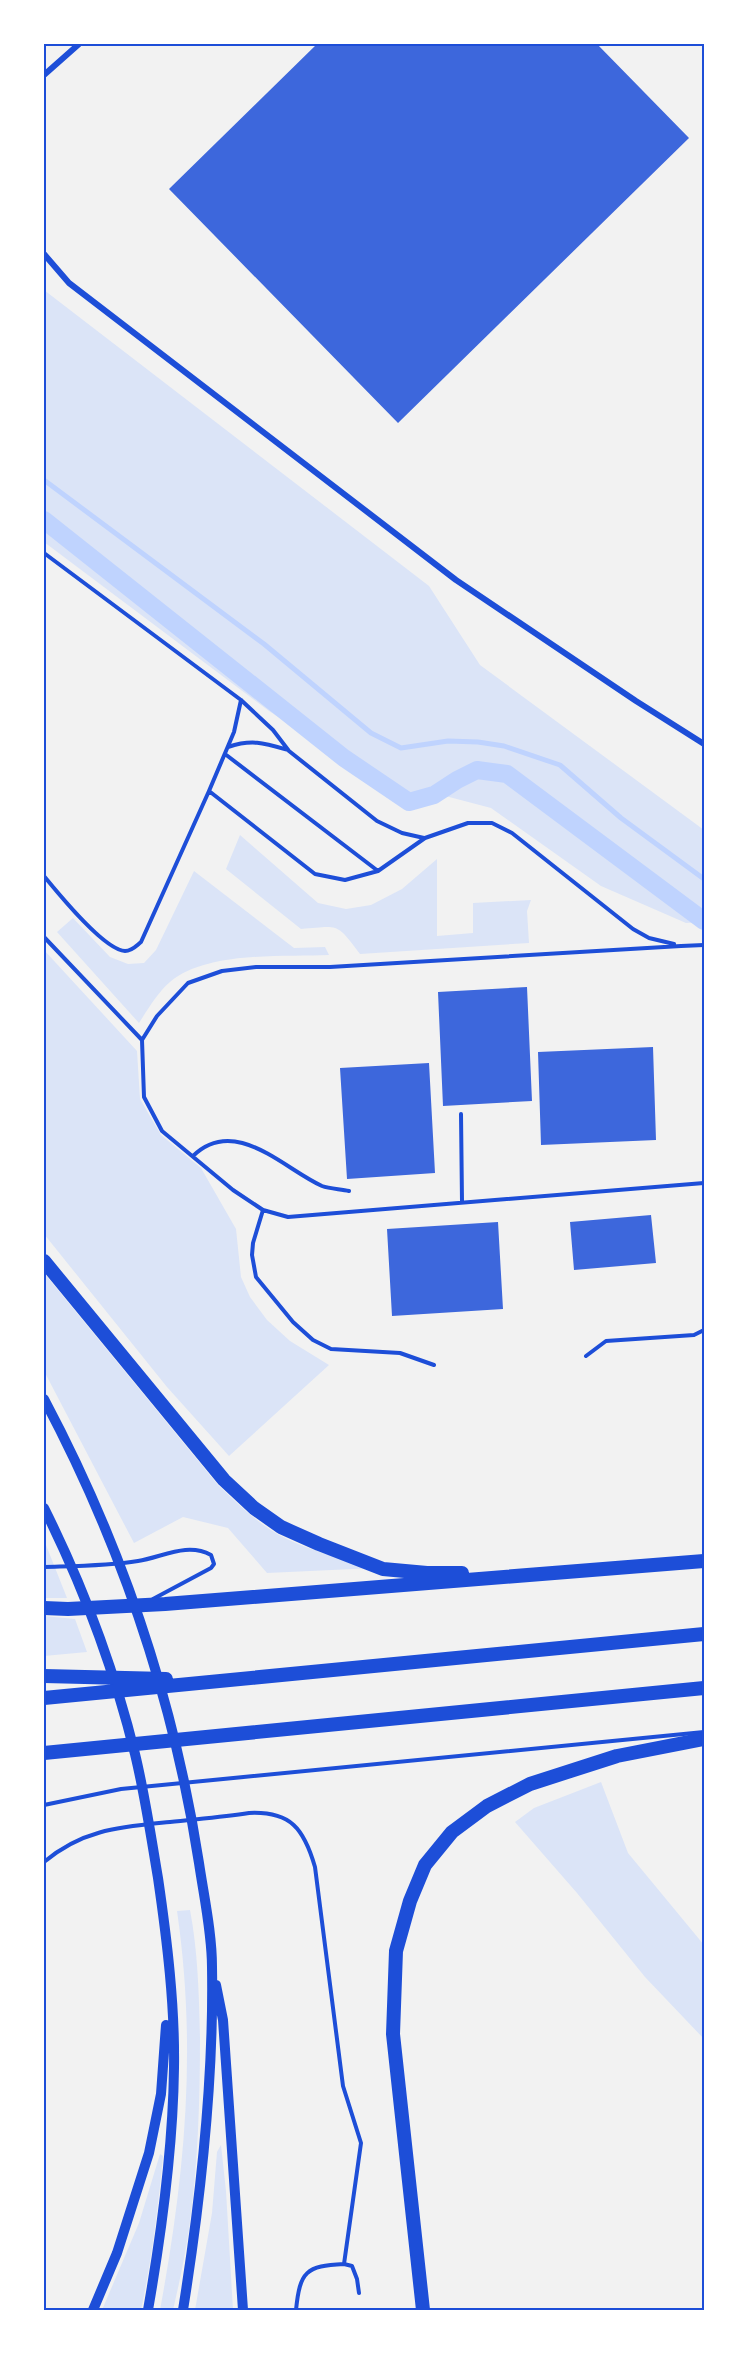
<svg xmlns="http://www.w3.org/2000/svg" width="748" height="2354" viewBox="0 0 748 2354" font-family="'Public Sans',sans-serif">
  <rect width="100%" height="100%" fill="#f2f2f2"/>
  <path fill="#dbe4f7" d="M44,290L429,586L480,665L704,830V922L686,923L601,886L491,808L434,793L399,795L269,711L44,542Z
    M240,835L318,903L346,909L371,905L402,889L437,859V936L473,933V903L531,900L527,911L529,943L360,954C336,922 339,926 301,929L226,869Z
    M194,871L294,948L325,947L329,955C283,957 207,951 170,982C158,992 148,1009 139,1023L57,932L73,918L110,957L128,964L144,963L156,950Z
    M44,950L137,1051L140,1099L161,1135L201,1168L236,1229L241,1277L250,1297L267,1320L290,1341L329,1365L229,1456L167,1387L44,1234Z
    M44,1273L218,1485C237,1503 256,1522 279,1535C310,1551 342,1559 375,1568L267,1573L228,1528L183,1517L134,1543L44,1371Z
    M44,1540L67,1598H44Z
    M44,1616L75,1619L87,1652L44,1656Z
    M601,1782L628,1853L704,1945V2039L645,1977L577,1893L515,1822L534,1808Z
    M190,1910C198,1952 199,1995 200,2038C200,2101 198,2166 189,2229C185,2257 179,2284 173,2310H160C185,2175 197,2048 177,1911Z
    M221,2145L226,2191L233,2310H195L212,2213L217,2152Z
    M160,2154L163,2156C158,2208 152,2259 141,2310H102L139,2223Z"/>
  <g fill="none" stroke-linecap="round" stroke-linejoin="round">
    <path stroke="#bfd3fe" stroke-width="5" d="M44,480L264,644L371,733L401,748L448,741L478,742L504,746L560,765L621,818L704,879"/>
    <path stroke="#bfd3fe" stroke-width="18" d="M44,520L344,758L409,802L434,795L457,780L477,770L507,774L704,921"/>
  </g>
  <path fill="#3d67dc" d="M317,44H597L689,138L398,423L169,189Z
    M527,987L532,1101L443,1106L438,992Z
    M653,1047L656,1140L541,1145L538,1052Z
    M429,1063L435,1173L347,1179L340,1068Z
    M651,1215L656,1263L574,1270L570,1222Z
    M498,1222L503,1309L392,1316L387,1229Z"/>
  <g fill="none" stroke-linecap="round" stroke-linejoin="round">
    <path stroke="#1d4ed8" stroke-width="4" d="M44,553L241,700L273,730L289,751L377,821L402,833L424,838
      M228,747C252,739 264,743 288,750
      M225,754L378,871
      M209,791L234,732L241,700
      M44,876C58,893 104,950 125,951C132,951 136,946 141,942L209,791L315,874L345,880L378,871L425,838L468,823H492L512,833L633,929L649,938L674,944
      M44,937L142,1040
      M681,946L330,967H256L222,971L188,983L157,1016L142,1040L144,1097L162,1131L233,1190L263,1210L288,1217L704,1183
      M681,946L704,945
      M461,1114L462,1202
      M193,1156C235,1115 284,1169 322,1186C330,1189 341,1189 349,1191
      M263,1210L253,1243L252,1255L256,1277L293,1322L313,1340L331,1349L400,1353L434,1365
      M586,1356L606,1341L694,1335L704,1330
      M44,1567C75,1566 107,1566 138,1561C163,1557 187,1542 211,1555L214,1564L211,1568L153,1599
      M44,1805L121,1789L704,1732
      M44,1862C83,1829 121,1827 170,1822C197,1819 223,1817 249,1813C291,1811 304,1829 315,1867L343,2086L361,2143L344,2264C306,2266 300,2271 296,2310
      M344,2264L352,2266L357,2279L359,2293"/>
    <path stroke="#1d4ed8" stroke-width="6" d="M44,75L79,44
      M44,254L69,283L456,580L636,701L704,744"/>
    <path stroke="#1d4ed8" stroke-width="10" d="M44,1399C121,1544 174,1701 199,1863C204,1897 212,1933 212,1967C214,2082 201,2197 183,2310
      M44,1508C83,1586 114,1669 135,1754C145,1795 151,1837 158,1878C167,1940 175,2005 174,2068C173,2149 162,2230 148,2310
      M216,1985L223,2020L243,2310
      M93,2310L117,2253L149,2153L161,2094L166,2025"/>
    <path stroke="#1d4ed8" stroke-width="14" d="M44,1261L224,1480L254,1508L281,1527L319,1544L383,1569L427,1573H462
      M44,1608L68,1609L165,1604L704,1561
      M44,1676L166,1679
      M44,1698L704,1634
      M44,1753L704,1688
      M423,2310L393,2034L396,1951L410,1901L425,1865L452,1832L487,1806L530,1784L617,1756L704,1739"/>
  </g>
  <rect width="748" height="2354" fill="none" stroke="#ffffff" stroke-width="90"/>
  <rect x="45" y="45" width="658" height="2264" fill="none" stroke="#1d4ed8" stroke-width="2"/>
</svg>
